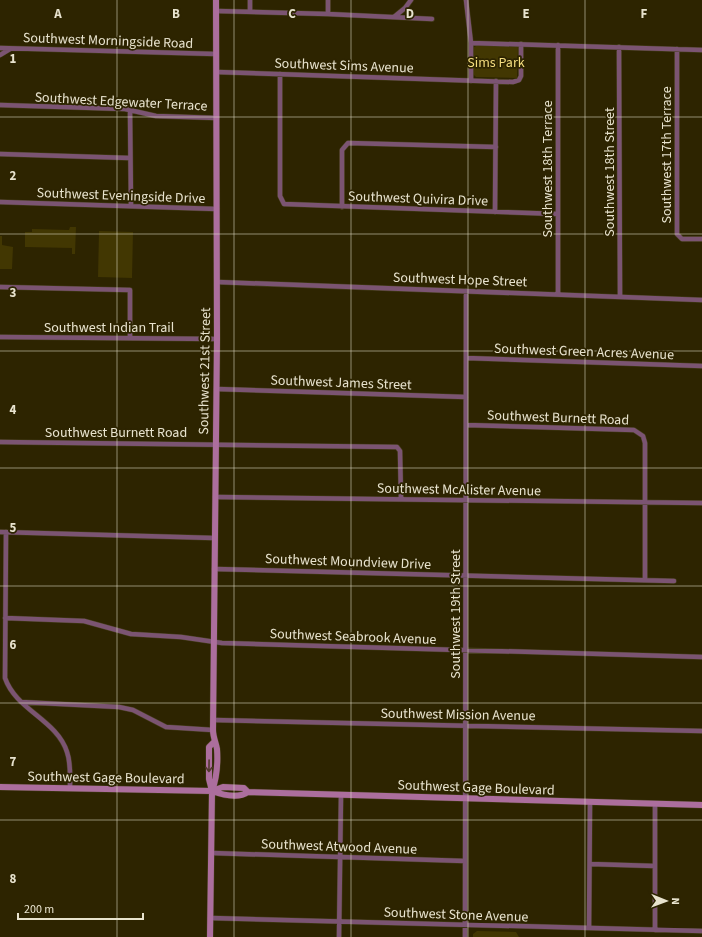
<svg xmlns="http://www.w3.org/2000/svg" width="702" height="937" viewBox="0 0 702 937" font-family="'Source Sans 3',sans-serif">
  <rect width="100%" height="100%" fill="#2d2400"/>
  <path fill="#423702" d="M478,45L518,47L517,78L476,77L473,74L474,47Z
    M70,227H76L75,254H72V248L25,247V232H32V229L69,230Z
    M99,231L133,232L132,278L98,277Z
    M0,236H2V245L13,247L12,269H0Z
    M477,931L516,932L519,937H473V934Z"/>
  <g fill="none" stroke-linecap="round" stroke-linejoin="round">
    <defs>
      <path id="street" d="M466,0L471,43V81
        M216,11L328,14L432,19
        M250,12V0
        M328,14V0
        M394,17L405,8L411,0
        M471,43L702,50
        M558,45V294
        M619,47L620,296
        M0,48L216,54
        M677,49V234L682,239H702
        M0,55L10,49
        M216,72L513,82L519,80L521,76V44
        M280,74V196L284,204L558,214
        M0,105L125,109L156,116L217,118
        M130,110L131,206
        M0,154L130,158
        M0,202L217,209
        M342,207V150L348,143L496,147
        M495,212L496,81
        M217,282L702,300
        M0,287L130,290V338
        M0,337L217,339
        M466,358L702,366
        M216,389L466,397
        M466,425L634,430L643,436L645,443V580
        M0,442L397,447L400,451L401,499
        M215,497L702,503
        M0,532L214,538
        M6,532L5,678C16,710 57,720 67,752C71,763 70,776 70,788
        M214,569L674,581
        M5,618L84,621L131,634L181,637L222,643L702,657
        M21,702L119,707L133,710L166,727L213,730
        M213,720L702,731
        M212,853L465,861
        M590,864L655,866
        M210,918L702,931
        M589,928L590,802
        M655,930V804
        M339,937L341,795
        M465,937L466,291"/>
      <path id="secondary" d="M0,787L212,791L223,787L244,788L248,792
        M212,791C217,777 218,763 217,749C216,743 213,737 213,730L217,339L216,0
        M212,791C223,795 238,799 248,792L702,805
        M210,937L212,791L209,779V747L214,742"/>
    </defs>
    <use href="#street" stroke="#473f1d" stroke-width="5.5"/>
    <use href="#secondary" stroke="#473f1d" stroke-width="7"/>
    <use href="#street" stroke="#7b5472" stroke-width="4.5"/>
    <use href="#secondary" stroke="#ac6e9d" stroke-width="6"/>
  </g>
  <defs><path id="oneway-shaft" d="M-6 0H5M1.5-3L5.5 0L1.5 3" fill="none" stroke-width="1.6" stroke-linecap="round" stroke-linejoin="round"/></defs>
  <use stroke="#533a2f" href="#oneway-shaft" transform="translate(209 766) rotate(91)"/>
  <path fill="none" stroke="#e8e3ce" stroke-width="1" stroke-opacity="0.55" d="M117,0V937M234,0V937M351,0V937M468,0V937M585,0V937M0,117H702M0,234H702M0,351H702M0,468H702M0,586H702M0,703H702M0,820H702"/>
  <g text-anchor="middle" stroke-width="3.5" stroke-linejoin="round" paint-order="stroke">
    <g font-size="14" fill="#e8e3ce" stroke="#2d2400">
      <text transform="translate(108 40) rotate(2)" y="5">Southwest Morningside Road</text>
      <text transform="translate(344 65) rotate(2)" y="5">Southwest Sims Avenue</text>
      <text transform="translate(121 101) rotate(3)" y="5">Southwest Edgewater Terrace</text>
      <text transform="translate(666 155) rotate(-90)" y="5">Southwest 17th Terrace</text>
      <text transform="translate(547 169) rotate(-90)" y="5">Southwest 18th Terrace</text>
      <text transform="translate(609 172) rotate(-90)" y="5">Southwest 18th Street</text>
      <text transform="translate(121 195) rotate(2)" y="5">Southwest Eveningside Drive</text>
      <text transform="translate(418 198) rotate(2)" y="5">Southwest Quivira Drive</text>
      <text transform="translate(460 279) rotate(2)" y="5">Southwest Hope Street</text>
      <text x="109" y="332">Southwest Indian Trail</text>
      <text transform="translate(584 351) rotate(2)" y="5">Southwest Green Acres Avenue</text>
      <text transform="translate(204 371) rotate(-89)" y="5">Southwest 21st Street</text>
      <text transform="translate(341 382) rotate(2)" y="5">Southwest James Street</text>
      <text transform="translate(558 417) rotate(2)" y="5">Southwest Burnett Road</text>
      <text x="116" y="437">Southwest Burnett Road</text>
      <text transform="translate(459 489) rotate(1)" y="5">Southwest McAlister Avenue</text>
      <text transform="translate(348 561) rotate(2)" y="5">Southwest Moundview Drive</text>
      <text transform="translate(455 614) rotate(-90)" y="5">Southwest 19th Street</text>
      <text transform="translate(353 636) rotate(2)" y="5">Southwest Seabrook Avenue</text>
      <text transform="translate(458 714) rotate(1)" y="5">Southwest Mission Avenue</text>
      <text transform="translate(106 777) rotate(1)" y="5">Southwest Gage Boulevard</text>
      <text transform="translate(476 787) rotate(2)" y="5">Southwest Gage Boulevard</text>
      <text transform="translate(339 846) rotate(2)" y="5">Southwest Atwood Avenue</text>
      <text transform="translate(456 914) rotate(2)" y="5">Southwest Stone Avenue</text>
    </g>
    <g font-size="14" fill="#f5de7f" stroke="#2d2400">
      <text x="496" y="67">Sims Park</text>
    </g>
  </g>
  <g font-size="13" text-anchor="middle" font-weight="bold" fill="#e8e3ce" stroke="#2d2400" stroke-width="3.5" stroke-linejoin="round" paint-order="stroke">
    <text x="58" y="18">A</text>
    <text x="176" y="18">B</text>
    <text x="292" y="18">C</text>
    <text x="410" y="18">D</text>
    <text x="526" y="18">E</text>
    <text x="644" y="18">F</text>
    <text x="13" y="63">1</text>
    <text x="13" y="180">2</text>
    <text x="13" y="297">3</text>
    <text x="13" y="414">4</text>
    <text x="13" y="532">5</text>
    <text x="13" y="649">6</text>
    <text x="13" y="766">7</text>
    <text x="13" y="883">8</text>
  </g>
  <g transform="translate(666 901) rotate(91)" stroke="#2d2400" stroke-width="3" paint-order="stroke">
  <path d="M0-3L7 15L0 10L-7 15Z" fill="#e8e3ce"/>
  <text y="-6" font-size="11" font-weight="bold" text-anchor="middle" fill="#e8e3ce">N</text>
  </g>
  <path d="M18 913v6h125v-6" fill="none" stroke="#e8e3ce" stroke-width="2"/>
  <text x="24" y="913" font-size="12" fill="#e8e3ce" stroke="#2d2400" stroke-width="3" paint-order="stroke">200 m</text>
</svg>
